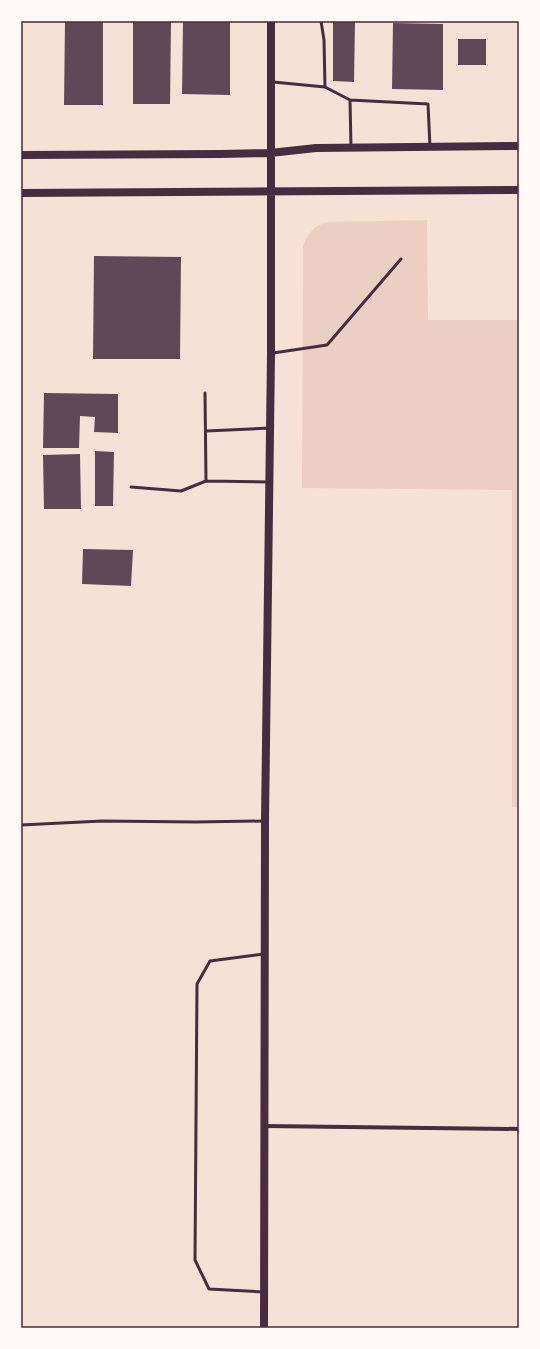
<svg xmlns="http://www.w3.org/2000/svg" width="540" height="1349" viewBox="0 0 540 1349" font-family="Figtree,sans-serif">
  <rect width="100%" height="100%" fill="#f7e1d7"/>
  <path fill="#ebcfc5" d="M427,220L428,320H519V807H512V490L302,488L303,246C308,233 314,226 327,222Z"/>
  <path fill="#644757" d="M65,21H103V105H64Z
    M133,21H171L170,104H133Z
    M183,21H230V95L182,94Z
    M333,21H355L354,82L333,81Z
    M393,23L443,24V90L392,89Z
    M458,39H486V65H458Z
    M94,256L181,257L180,359H93Z
    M44,393L118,394V433L94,432L95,417L80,416L79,448H43Z
    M95,451L114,452L113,506H95Z
    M80,454L81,509H44L43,455Z
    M83,549L133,550L131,586L82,584Z"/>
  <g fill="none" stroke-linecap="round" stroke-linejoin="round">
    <path stroke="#4a2c40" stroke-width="3" d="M321,21L324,40L325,87
      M273,82L325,87L350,100L351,148
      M350,100L428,104L430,147
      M273,353L327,345L401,259
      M206,431L270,428
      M206,481L268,482
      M131,487L181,491L206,481L205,393
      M21,825L102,821L196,822L264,821
      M263,1292L209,1289L195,1260L197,984L210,961L264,954"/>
    <path stroke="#4a2c40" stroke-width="4" d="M265,1126L519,1129"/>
    <path stroke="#4a2c40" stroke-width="8" d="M21,155L220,154L270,153L316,148L519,146
      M21,193L519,190
      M264,1328L265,821L271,354V21"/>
  </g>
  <rect width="540" height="1349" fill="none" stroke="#fffaf5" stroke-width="44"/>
  <rect x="22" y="22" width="496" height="1305" fill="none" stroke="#4a2c40" stroke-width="1.5"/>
</svg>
